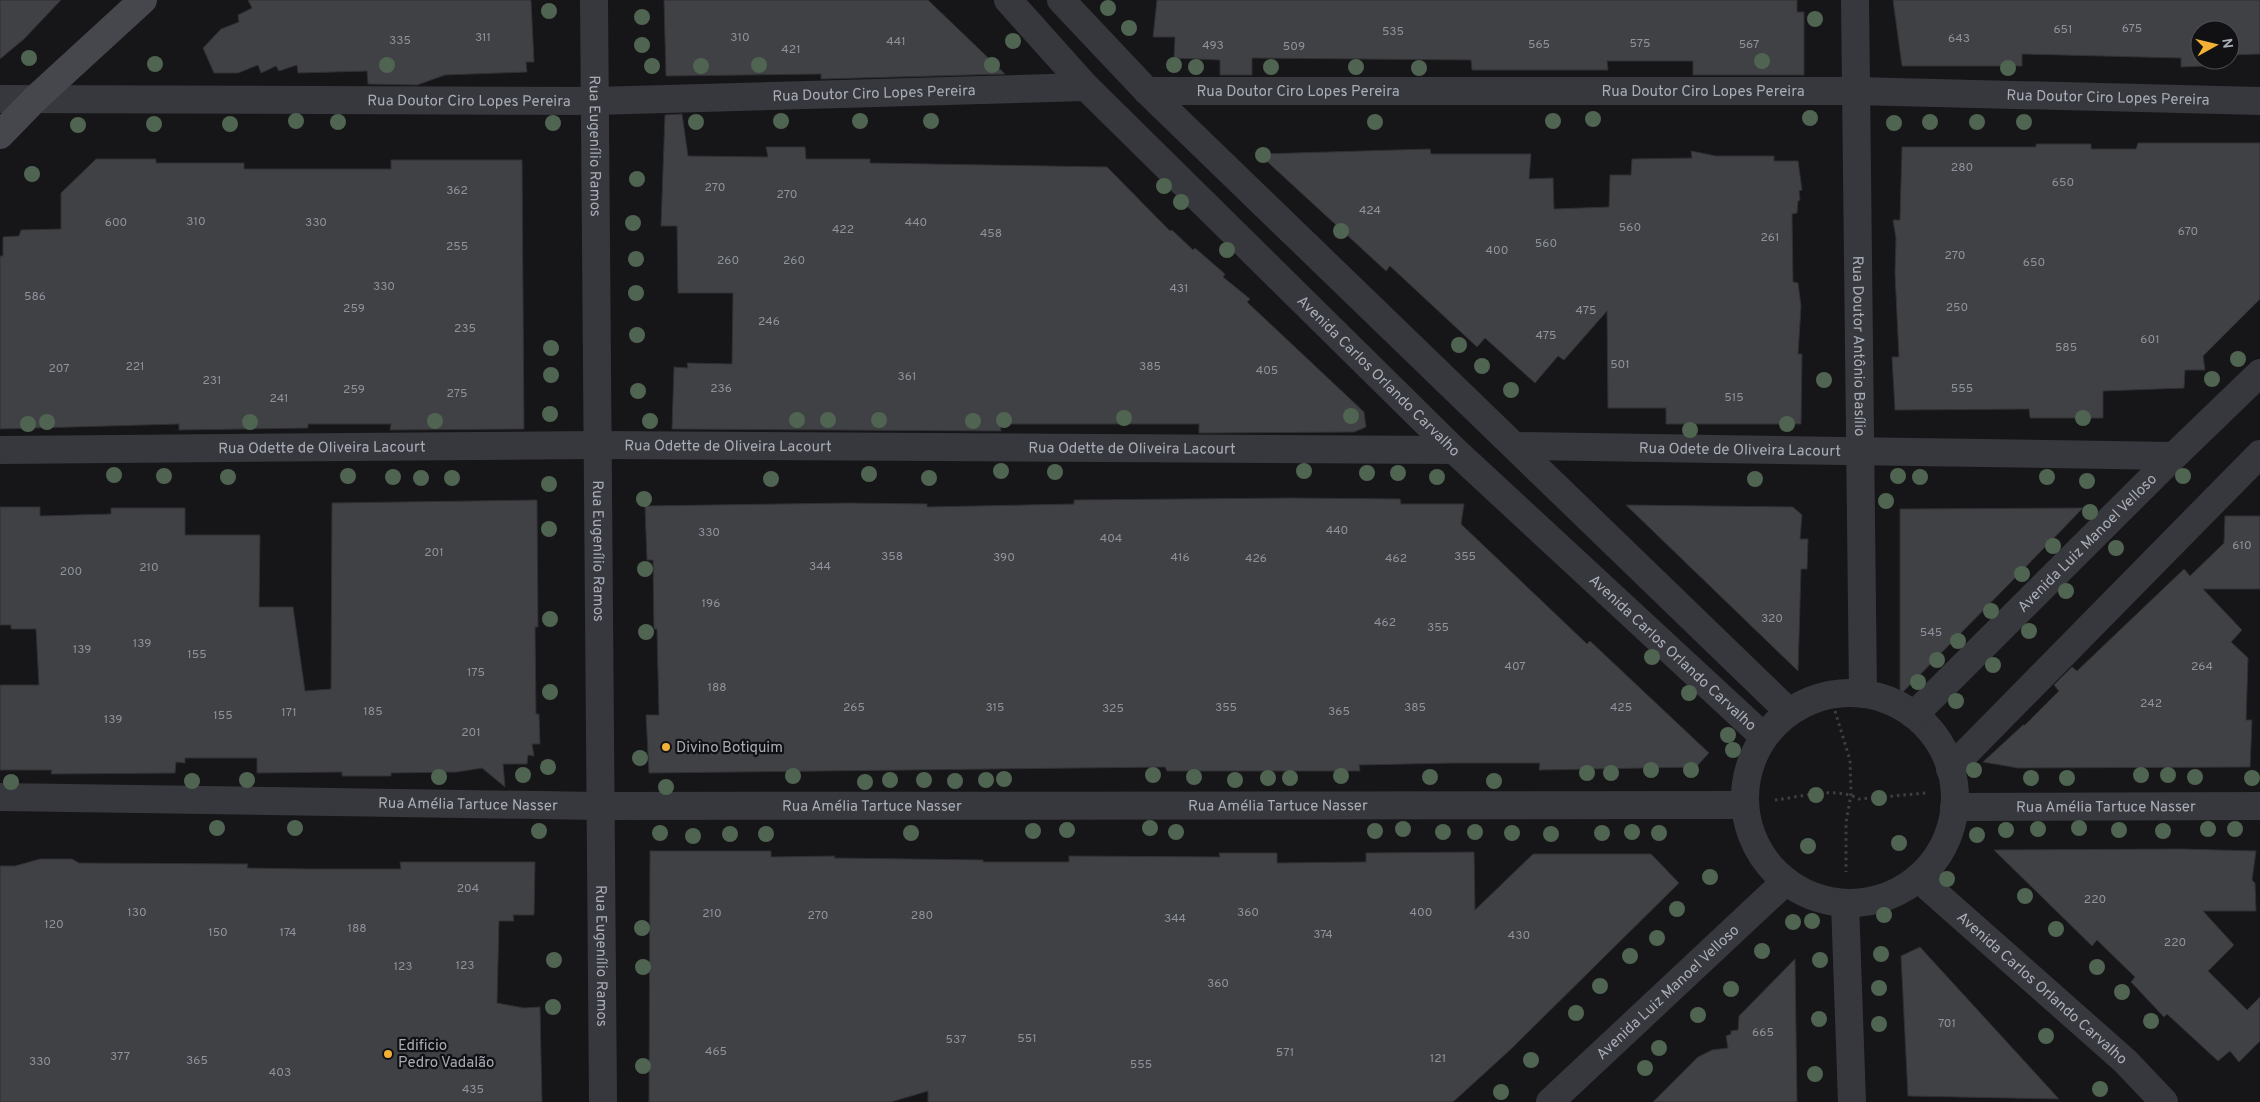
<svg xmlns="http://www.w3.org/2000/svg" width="2260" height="1102" viewBox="0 0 2260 1102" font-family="Overpass,sans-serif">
  <rect width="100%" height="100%" fill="#161618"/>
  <path fill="#404145" stroke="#303034" d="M0,0H61L24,39L0,59Z
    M248,0H531L534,62H526L527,72L445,75L417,85L368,84L367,71L298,73L297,65L279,71L276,66L261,73L258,65L238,73H214L203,48L221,29L239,22L238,15L252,8Z
    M664,0H928L1005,74L821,79V74L666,76Z
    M1157,0H1797V12H1804V75H1693V61H1607L1608,70H1472L1471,60L1252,58V75H1220V60L1174,58L1175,37H1153Z
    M1893,0H2260V54L2230,55V30H2200V60H2228V65L2181,67V58L2022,54V66H1902Z
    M682,114L688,156L768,157L766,147H805L806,159H870V163L1107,167L1170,231L1172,230L1193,250L1195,248L1225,274L1223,277L1250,299L1247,302L1364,412L1366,427L1354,432L1213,433H1199V424H1000L1001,431L672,429L674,367L688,368L687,363L732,364L733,293H678L677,226H661L665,115Z
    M2138,143H2260V299L2203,356L2205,370H2185L2184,388L2103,391V418H2030L2029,409L1895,410L1892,357H1899L1895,273L1896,238L1893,220H1900L1902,147H2036V144H2091V149H2136Z
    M1430,149L1431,154H1531L1529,179L1553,178L1554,209L1609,207L1610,175H1631L1632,159L1692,158L1691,151L1716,156H1774V161H1798L1802,190L1799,191L1800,200L1798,201L1797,213L1792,214L1793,282L1798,283L1801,306L1798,354H1802L1801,424H1666V408H1608L1607,311L1564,360L1558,356L1535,383L1485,338L1477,347L1390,266L1386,271L1259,154Z
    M96,159H156V163H244V169H391V160H522L524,429L390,430L391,424H308V428L179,430V424L0,429V256H3V237L19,236L21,230L61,229V193Z
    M1291,498L1400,499L1401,504H1464L1461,524L1587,644L1590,641L1709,753L1696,767L1539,770L1540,763H1453L1359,765L1360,771H1167L1165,767L649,773L646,715H659L657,629H654L653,560H647L645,506L848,503L927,504V507L1074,504V500Z
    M537,500L538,627H535L536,714H539L540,744H532L534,756L528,755L527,764H503L505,787L482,768L457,772L391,773V776H342V772L257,773V758H185V763L176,762L175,773L51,774L52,770H0V685H39L36,629H11V625H0V507H40V516L111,514V508H185V535H260L259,607H293L305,691L331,689L332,503Z
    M1626,505L1793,507L1802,515L1800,539H1808L1807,569H1801L1798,671Z
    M2083,508L2011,582L1900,695V509Z
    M2225,516H2260V589H2203L2242,630L2231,642L2248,658L2246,720H2252L2250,767L2018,768L1983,762L2023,725H2025L2059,691L2054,685L2072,667L2077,671L2184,569L2190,576L2224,543Z
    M2180,849L2256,851L2252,880L2255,883L2256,911H2203L2234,945L2208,971L2247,1010L2260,997V1041L2239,1062L2230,1051L2218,1061L2167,1014L2164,1017L2131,982L2135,977L2097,940L2092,946L1994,850Z
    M650,851H771V857L835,856L834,858L983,860V862H1069V856L1220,857L1219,853H1277V863L1366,862V853L1474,852L1475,910L1533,854H1651L1679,883L1511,1049L1453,1102H928V1091L891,1102H649Z
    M40,859H72L79,863L248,864L247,868L307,869H401L400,862H535L534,915H513L514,921H499L497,1003L524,1008L540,1007L542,1102H0V866H15Z
    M1920,947L2059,1099L1908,1096L1901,956Z
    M1795,959L1797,1102H1653L1698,1057L1712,1050L1728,1048L1726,1036L1731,1034V1031L1738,1030L1739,1016Z"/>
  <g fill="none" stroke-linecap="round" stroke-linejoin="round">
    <path stroke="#3d3f44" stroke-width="3" stroke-dasharray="2.5 4" stroke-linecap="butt" d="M1835,711L1850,760L1851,794L1846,823V872
      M1775,800C1801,797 1835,786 1859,799L1926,793"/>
    <g stroke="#37383d" stroke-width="28">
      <path id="s1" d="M594,0L603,1102"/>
      <path id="s2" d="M1008,0L1086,87L1454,450L1764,737"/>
      <path d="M1061,0L1147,91L1788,711"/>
      <path id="s3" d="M1855,0L1863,693"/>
      <path id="s4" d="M1147,91H1856L2260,101"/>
      <path id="s5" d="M0,99L595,101L1086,87"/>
      <path id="s6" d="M1516,446L2174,456"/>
      <path id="s7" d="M0,450L597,445L1454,450"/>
      <circle cx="1850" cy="798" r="105"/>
      <path id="s8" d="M1914,715L2174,456L2260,373"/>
      <path d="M1950,769L2260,454"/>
      <path id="s9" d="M0,797L600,806L1745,805"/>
      <path id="s10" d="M1954,807L2260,806"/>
      <path id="s11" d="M1918,878L2125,1061L2164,1102"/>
      <path d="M1845,903L1852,1102"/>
      <path id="s12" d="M1550,1102L1786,881"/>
    </g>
    <path stroke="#45474d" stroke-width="28" d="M0,135L35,99L143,0"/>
  </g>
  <g fill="#506452">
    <circle cx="1108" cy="8" r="8"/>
    <circle cx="549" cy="11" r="8"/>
    <circle cx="642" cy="17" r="8"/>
    <circle cx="1815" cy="19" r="8"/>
    <circle cx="1129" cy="28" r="8"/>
    <circle cx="1013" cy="41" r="8"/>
    <circle cx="642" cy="45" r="8"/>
    <circle cx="29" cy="58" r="8"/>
    <circle cx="1762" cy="61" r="8"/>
    <circle cx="155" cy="64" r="8"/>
    <circle cx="387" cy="65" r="8"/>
    <circle cx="759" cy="65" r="8"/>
    <circle cx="992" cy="65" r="8"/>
    <circle cx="1174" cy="65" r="8"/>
    <circle cx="652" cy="66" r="8"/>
    <circle cx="701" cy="66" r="8"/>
    <circle cx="1196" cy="67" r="8"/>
    <circle cx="1271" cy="67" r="8"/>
    <circle cx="1356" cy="67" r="8"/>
    <circle cx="1419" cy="68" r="8"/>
    <circle cx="2008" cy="68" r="8"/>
    <circle cx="1810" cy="118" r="8"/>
    <circle cx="1593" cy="119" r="8"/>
    <circle cx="296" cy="121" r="8"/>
    <circle cx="781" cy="121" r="8"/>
    <circle cx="860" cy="121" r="8"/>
    <circle cx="931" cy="121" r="8"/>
    <circle cx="1553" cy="121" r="8"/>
    <circle cx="338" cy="122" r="8"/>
    <circle cx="696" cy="122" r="8"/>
    <circle cx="1375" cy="122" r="8"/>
    <circle cx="1930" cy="122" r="8"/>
    <circle cx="1977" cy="122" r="8"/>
    <circle cx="2024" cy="122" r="8"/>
    <circle cx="553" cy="123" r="8"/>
    <circle cx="1894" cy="123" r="8"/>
    <circle cx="154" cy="124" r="8"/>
    <circle cx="230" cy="124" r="8"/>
    <circle cx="78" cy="125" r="8"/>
    <circle cx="1263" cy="155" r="8"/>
    <circle cx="32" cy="174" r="8"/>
    <circle cx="637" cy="179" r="8"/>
    <circle cx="1164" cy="186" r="8"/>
    <circle cx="1181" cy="202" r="8"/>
    <circle cx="633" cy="223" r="8"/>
    <circle cx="1341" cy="231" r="8"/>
    <circle cx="1227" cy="250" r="8"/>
    <circle cx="636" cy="259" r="8"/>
    <circle cx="636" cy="293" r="8"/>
    <circle cx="637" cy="335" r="8"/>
    <circle cx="1459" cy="345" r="8"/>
    <circle cx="551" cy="348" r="8"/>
    <circle cx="2238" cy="359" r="8"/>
    <circle cx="1482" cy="366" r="8"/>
    <circle cx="551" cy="375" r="8"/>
    <circle cx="2212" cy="379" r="8"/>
    <circle cx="1824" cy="380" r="8"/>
    <circle cx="1511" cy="390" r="8"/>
    <circle cx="638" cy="391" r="8"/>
    <circle cx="550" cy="414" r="8"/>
    <circle cx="1351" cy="416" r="8"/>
    <circle cx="1124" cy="418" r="8"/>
    <circle cx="2083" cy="418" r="8"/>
    <circle cx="797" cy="420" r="8"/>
    <circle cx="828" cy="420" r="8"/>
    <circle cx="879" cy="420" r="8"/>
    <circle cx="1004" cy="420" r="8"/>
    <circle cx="435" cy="421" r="8"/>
    <circle cx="650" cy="421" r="8"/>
    <circle cx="973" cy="421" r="8"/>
    <circle cx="47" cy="422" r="8"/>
    <circle cx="250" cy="422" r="8"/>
    <circle cx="28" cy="424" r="8"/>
    <circle cx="1787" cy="424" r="8"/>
    <circle cx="1690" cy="430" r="8"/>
    <circle cx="1001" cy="471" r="8"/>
    <circle cx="1304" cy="471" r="8"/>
    <circle cx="1055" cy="472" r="8"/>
    <circle cx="1367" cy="473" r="8"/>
    <circle cx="1398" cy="473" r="8"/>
    <circle cx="869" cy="474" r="8"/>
    <circle cx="114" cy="475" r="8"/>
    <circle cx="164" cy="476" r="8"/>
    <circle cx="348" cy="476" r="8"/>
    <circle cx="1898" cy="476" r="8"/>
    <circle cx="2183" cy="476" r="8"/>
    <circle cx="228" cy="477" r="8"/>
    <circle cx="393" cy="477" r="8"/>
    <circle cx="1437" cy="477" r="8"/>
    <circle cx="1920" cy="477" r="8"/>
    <circle cx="2047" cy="477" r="8"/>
    <circle cx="421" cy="478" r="8"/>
    <circle cx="452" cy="478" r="8"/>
    <circle cx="929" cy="478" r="8"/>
    <circle cx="771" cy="479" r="8"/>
    <circle cx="1755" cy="479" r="8"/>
    <circle cx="2087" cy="481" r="8"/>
    <circle cx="549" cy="484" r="8"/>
    <circle cx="644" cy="499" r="8"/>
    <circle cx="1886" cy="501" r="8"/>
    <circle cx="2090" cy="512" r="8"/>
    <circle cx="549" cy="529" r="8"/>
    <circle cx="2053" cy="546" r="8"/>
    <circle cx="2116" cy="548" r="8"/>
    <circle cx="645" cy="569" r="8"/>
    <circle cx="2022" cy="574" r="8"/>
    <circle cx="2066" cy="591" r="8"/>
    <circle cx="1991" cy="611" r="8"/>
    <circle cx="550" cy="619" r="8"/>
    <circle cx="2029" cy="631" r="8"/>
    <circle cx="646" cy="632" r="8"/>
    <circle cx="1958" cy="641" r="8"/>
    <circle cx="1652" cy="657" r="8"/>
    <circle cx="1937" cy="660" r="8"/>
    <circle cx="1993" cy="665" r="8"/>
    <circle cx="1918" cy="682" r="8"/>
    <circle cx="550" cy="692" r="8"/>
    <circle cx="1689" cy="693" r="8"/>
    <circle cx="1956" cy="701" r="8"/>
    <circle cx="1728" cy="735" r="8"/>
    <circle cx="1733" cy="750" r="8"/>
    <circle cx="640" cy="758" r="8"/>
    <circle cx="548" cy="767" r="8"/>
    <circle cx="1651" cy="770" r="8"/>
    <circle cx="1691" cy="770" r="8"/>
    <circle cx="1974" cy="770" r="8"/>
    <circle cx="1587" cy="773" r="8"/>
    <circle cx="1611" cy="773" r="8"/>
    <circle cx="523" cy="775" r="8"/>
    <circle cx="1153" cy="775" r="8"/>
    <circle cx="2141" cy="775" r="8"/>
    <circle cx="2168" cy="775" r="8"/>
    <circle cx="793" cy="776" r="8"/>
    <circle cx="1341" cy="776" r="8"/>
    <circle cx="439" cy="777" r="8"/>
    <circle cx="1194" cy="777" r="8"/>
    <circle cx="1430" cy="777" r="8"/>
    <circle cx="2195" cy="777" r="8"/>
    <circle cx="1268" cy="778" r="8"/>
    <circle cx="1290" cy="778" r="8"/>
    <circle cx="2031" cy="778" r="8"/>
    <circle cx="2067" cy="778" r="8"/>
    <circle cx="2252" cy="778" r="8"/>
    <circle cx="1004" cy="779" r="8"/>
    <circle cx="247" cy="780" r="8"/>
    <circle cx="890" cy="780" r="8"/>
    <circle cx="924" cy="780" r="8"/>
    <circle cx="986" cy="780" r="8"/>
    <circle cx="1235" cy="780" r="8"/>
    <circle cx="192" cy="781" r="8"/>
    <circle cx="955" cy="781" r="8"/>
    <circle cx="1494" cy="781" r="8"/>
    <circle cx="11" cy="782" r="8"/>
    <circle cx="865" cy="782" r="8"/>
    <circle cx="666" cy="787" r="8"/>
    <circle cx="1816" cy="795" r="8"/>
    <circle cx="1879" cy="798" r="8"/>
    <circle cx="217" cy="828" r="8"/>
    <circle cx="295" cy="828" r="8"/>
    <circle cx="1150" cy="828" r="8"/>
    <circle cx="2079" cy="828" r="8"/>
    <circle cx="1403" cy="829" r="8"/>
    <circle cx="2038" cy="829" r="8"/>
    <circle cx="2208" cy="829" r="8"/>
    <circle cx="2235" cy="829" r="8"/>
    <circle cx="1067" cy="830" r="8"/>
    <circle cx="2006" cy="830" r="8"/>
    <circle cx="2119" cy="830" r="8"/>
    <circle cx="539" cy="831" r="8"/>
    <circle cx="1033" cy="831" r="8"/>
    <circle cx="1375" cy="831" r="8"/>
    <circle cx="2163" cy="831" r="8"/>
    <circle cx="1176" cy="832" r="8"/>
    <circle cx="1443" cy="832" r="8"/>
    <circle cx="1475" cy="832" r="8"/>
    <circle cx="1632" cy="832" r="8"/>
    <circle cx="660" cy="833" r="8"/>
    <circle cx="911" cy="833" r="8"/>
    <circle cx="1512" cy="833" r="8"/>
    <circle cx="1602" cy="833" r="8"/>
    <circle cx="1659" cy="833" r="8"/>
    <circle cx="730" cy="834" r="8"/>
    <circle cx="766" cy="834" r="8"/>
    <circle cx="1551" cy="834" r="8"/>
    <circle cx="1977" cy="835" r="8"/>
    <circle cx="693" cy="836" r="8"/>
    <circle cx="1899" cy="843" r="8"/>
    <circle cx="1808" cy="846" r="8"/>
    <circle cx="1710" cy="877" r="8"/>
    <circle cx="1947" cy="879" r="8"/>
    <circle cx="2025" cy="896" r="8"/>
    <circle cx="1677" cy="909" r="8"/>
    <circle cx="1884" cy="915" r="8"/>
    <circle cx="1812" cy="921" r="8"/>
    <circle cx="1793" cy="922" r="8"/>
    <circle cx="642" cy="928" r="8"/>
    <circle cx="2056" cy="929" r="8"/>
    <circle cx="1657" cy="938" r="8"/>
    <circle cx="1762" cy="951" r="8"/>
    <circle cx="1881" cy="954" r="8"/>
    <circle cx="1630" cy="956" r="8"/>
    <circle cx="554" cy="960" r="8"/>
    <circle cx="1820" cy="960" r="8"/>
    <circle cx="643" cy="967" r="8"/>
    <circle cx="2097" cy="967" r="8"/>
    <circle cx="1600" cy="986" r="8"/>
    <circle cx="1879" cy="988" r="8"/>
    <circle cx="1731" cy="989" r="8"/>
    <circle cx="2122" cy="992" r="8"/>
    <circle cx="553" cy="1007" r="8"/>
    <circle cx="1576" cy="1013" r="8"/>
    <circle cx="1698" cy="1015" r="8"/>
    <circle cx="1819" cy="1019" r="8"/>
    <circle cx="2151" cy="1021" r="8"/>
    <circle cx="1879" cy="1024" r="8"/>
    <circle cx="2046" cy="1036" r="8"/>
    <circle cx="1659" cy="1048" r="8"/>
    <circle cx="1531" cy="1060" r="8"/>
    <circle cx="643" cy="1066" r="8"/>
    <circle cx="1645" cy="1068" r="8"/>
    <circle cx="1815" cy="1074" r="8"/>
    <circle cx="2100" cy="1089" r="8"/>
    <circle cx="1501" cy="1092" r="8"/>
  </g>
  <g fill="#f2b134" stroke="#111113" stroke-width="2">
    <circle cx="666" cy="747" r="5"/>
    <circle cx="388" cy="1054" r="5"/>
  </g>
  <g text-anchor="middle" stroke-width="4.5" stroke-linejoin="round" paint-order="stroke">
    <g font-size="12" fill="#8e929b">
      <text x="2132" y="32">675</text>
      <text x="2063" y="33">651</text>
      <text x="1393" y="35">535</text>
      <text x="483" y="41">311</text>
      <text x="740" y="41">310</text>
      <text x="1959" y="42">643</text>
      <text x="400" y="44">335</text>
      <text x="896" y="45">441</text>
      <text x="1640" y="47">575</text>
      <text x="1539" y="48">565</text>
      <text x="1749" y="48">567</text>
      <text x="1213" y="49">493</text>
      <text x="1294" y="50">509</text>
      <text x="791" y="53">421</text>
      <text x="1962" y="171">280</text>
      <text x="2063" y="186">650</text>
      <text x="715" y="191">270</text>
      <text x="457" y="194">362</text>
      <text x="787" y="198">270</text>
      <text x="1370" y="214">424</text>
      <text x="196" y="225">310</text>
      <text x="116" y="226">600</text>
      <text x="316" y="226">330</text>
      <text x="916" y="226">440</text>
      <text x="1630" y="231">560</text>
      <text x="843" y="233">422</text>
      <text x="2188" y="235">670</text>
      <text x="991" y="237">458</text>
      <text x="1770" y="241">261</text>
      <text x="1546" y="247">560</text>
      <text x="457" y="250">255</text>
      <text x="1497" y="254">400</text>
      <text x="1955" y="259">270</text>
      <text x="728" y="264">260</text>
      <text x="794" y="264">260</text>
      <text x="2034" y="266">650</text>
      <text x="384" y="290">330</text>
      <text x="1179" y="292">431</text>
      <text x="35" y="300">586</text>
      <text x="1957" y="311">250</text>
      <text x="354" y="312">259</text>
      <text x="1586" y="314">475</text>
      <text x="769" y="325">246</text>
      <text x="465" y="332">235</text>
      <text x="1546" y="339">475</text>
      <text x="2150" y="343">601</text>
      <text x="2066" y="351">585</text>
      <text x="1620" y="368">501</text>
      <text x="135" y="370">221</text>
      <text x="1150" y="370">385</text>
      <text x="59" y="372">207</text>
      <text x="1267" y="374">405</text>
      <text x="907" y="380">361</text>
      <text x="212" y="384">231</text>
      <text x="721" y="392">236</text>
      <text x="1962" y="392">555</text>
      <text x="354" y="393">259</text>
      <text x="457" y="397">275</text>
      <text x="1734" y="401">515</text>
      <text x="279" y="402">241</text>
      <text x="1337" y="534">440</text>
      <text x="709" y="536">330</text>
      <text x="1111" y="542">404</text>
      <text x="2242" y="549">610</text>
      <text x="434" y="556">201</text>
      <text x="892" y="560">358</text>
      <text x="1465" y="560">355</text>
      <text x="1004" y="561">390</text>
      <text x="1180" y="561">416</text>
      <text x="1256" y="562">426</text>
      <text x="1396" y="562">462</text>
      <text x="820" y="570">344</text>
      <text x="149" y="571">210</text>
      <text x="71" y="575">200</text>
      <text x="711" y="607">196</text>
      <text x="1772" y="622">320</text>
      <text x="1385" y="626">462</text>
      <text x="1438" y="631">355</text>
      <text x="1931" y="636">545</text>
      <text x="142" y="647">139</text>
      <text x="82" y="653">139</text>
      <text x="197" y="658">155</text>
      <text x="1515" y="670">407</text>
      <text x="2202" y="670">264</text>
      <text x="476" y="676">175</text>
      <text x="717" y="691">188</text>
      <text x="2151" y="707">242</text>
      <text x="854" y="711">265</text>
      <text x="995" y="711">315</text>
      <text x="1226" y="711">355</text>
      <text x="1415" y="711">385</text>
      <text x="1621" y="711">425</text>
      <text x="1113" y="712">325</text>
      <text x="373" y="715">185</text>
      <text x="1339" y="715">365</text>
      <text x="289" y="716">171</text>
      <text x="223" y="719">155</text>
      <text x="113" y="723">139</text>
      <text x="471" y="736">201</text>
      <text x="468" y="892">204</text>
      <text x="2095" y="903">220</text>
      <text x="137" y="916">130</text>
      <text x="1248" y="916">360</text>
      <text x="1421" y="916">400</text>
      <text x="712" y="917">210</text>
      <text x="818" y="919">270</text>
      <text x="922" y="919">280</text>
      <text x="1175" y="922">344</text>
      <text x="54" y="928">120</text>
      <text x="357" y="932">188</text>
      <text x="218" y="936">150</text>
      <text x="288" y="936">174</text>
      <text x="1323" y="938">374</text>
      <text x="1519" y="939">430</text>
      <text x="2175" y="946">220</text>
      <text x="465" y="969">123</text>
      <text x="403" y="970">123</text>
      <text x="1218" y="987">360</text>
      <text x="1947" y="1027">701</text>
      <text x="1763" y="1036">665</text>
      <text x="1027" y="1042">551</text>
      <text x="956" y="1043">537</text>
      <text x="716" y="1055">465</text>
      <text x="1285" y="1056">571</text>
      <text x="120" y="1060">377</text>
      <text x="1438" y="1062">121</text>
      <text x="197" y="1064">365</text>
      <text x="40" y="1065">330</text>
      <text x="1141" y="1068">555</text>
      <text x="280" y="1076">403</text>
      <text x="473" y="1093">435</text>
    </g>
    <g font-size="15" fill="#a8adb8" stroke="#111113">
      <text dy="5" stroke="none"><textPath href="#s4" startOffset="151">Rua Doutor Ciro Lopes Pereira</textPath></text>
      <text dy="5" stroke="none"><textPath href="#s4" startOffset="556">Rua Doutor Ciro Lopes Pereira</textPath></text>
      <text dy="5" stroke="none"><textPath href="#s5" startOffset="874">Rua Doutor Ciro Lopes Pereira</textPath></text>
      <text dy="5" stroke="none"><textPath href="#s4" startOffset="961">Rua Doutor Ciro Lopes Pereira</textPath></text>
      <text dy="5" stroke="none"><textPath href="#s5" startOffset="469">Rua Doutor Ciro Lopes Pereira</textPath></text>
      <text dy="5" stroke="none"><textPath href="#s1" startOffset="146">Rua Eugenílio Ramos</textPath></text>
      <text dy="5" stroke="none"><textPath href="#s3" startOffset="346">Rua Doutor Antônio Basílio</textPath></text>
      <text dy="5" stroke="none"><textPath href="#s2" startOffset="528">Avenida Carlos Orlando Carvalho</textPath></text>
      <text dy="5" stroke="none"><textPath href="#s7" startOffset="728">Rua Odette de Oliveira Lacourt</textPath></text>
      <text dy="5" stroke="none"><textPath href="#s7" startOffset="322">Rua Odette de Oliveira Lacourt</textPath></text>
      <text dy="5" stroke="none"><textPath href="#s7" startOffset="1132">Rua Odette de Oliveira Lacourt</textPath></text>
      <text dy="5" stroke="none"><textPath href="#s6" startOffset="224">Rua Odete de Oliveira Lacourt</textPath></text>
      <text dy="5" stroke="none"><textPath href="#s8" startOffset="244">Avenida Luiz Manoel Velloso</textPath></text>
      <text dy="5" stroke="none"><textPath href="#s1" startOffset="551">Rua Eugenílio Ramos</textPath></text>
      <text dy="5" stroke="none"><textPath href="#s2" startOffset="932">Avenida Carlos Orlando Carvalho</textPath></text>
      <text dy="5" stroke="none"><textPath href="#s9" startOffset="468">Rua Amélia Tartuce Nasser</textPath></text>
      <text dy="5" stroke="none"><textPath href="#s9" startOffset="872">Rua Amélia Tartuce Nasser</textPath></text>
      <text dy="5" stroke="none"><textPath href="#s9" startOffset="1278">Rua Amélia Tartuce Nasser</textPath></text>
      <text dy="5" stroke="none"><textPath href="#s10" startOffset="152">Rua Amélia Tartuce Nasser</textPath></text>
      <text dy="5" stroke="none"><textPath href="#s1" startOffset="956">Rua Eugenílio Ramos</textPath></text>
      <text dy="5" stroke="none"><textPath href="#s11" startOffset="166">Avenida Carlos Orlando Carvalho</textPath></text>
      <text dy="5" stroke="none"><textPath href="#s12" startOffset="161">Avenida Luiz Manoel Velloso</textPath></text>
    </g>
    <g font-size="15" fill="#a8adb8" stroke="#111113" text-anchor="start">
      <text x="676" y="752">Divino Botiquim</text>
      <text x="398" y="1050">Edificio<tspan x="398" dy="17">Pedro Vadalão</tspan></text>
    </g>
  </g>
  <g transform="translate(2215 45) rotate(82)"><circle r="24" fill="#111113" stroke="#4d4f55"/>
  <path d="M0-4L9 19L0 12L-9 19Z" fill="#f2b134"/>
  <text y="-8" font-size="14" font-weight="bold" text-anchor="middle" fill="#a8adb8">N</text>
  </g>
</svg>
